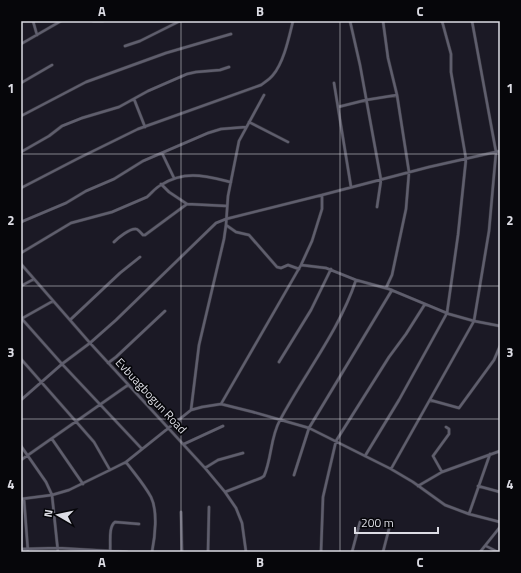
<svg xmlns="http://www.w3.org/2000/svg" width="521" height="573" viewBox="0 0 521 573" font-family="'Titillium Web',sans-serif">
  <rect width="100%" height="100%" fill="#1b1925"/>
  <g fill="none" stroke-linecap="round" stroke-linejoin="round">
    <defs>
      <path id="minor" d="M33,21L37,35
        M93,21H103
        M350,21L360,65L381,180L377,207
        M383,21L388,58L397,95L409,172L406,209L392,275L386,288
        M472,21L496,152L489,231L474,321L500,326
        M21,44L61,21
        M125,46L140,41L180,21
        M21,83L52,65
        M334,83L351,187
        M134,99L145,127
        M338,107L366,100L397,95
        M21,116L86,82L166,53L231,34
        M249,122L288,142
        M21,152L49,136L62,126L82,118L119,107L148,91L187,74L196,72L220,70L229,67
        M162,153L174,178
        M161,184L169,192L187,204
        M21,188L77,159L138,129L261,85C265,82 270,79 273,75C284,62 289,37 293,21
        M322,195L429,167L500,151
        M21,222L66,203L86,191L114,179L143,161L208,133L221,129L246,127
        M226,225L236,232L249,235L277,267L281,268L288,265L299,269
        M114,242C118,238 130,228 136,229C138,229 141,233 143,235H145L187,204L227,206
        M21,253L71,223L112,212L147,197C152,193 155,188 161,185C185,170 205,176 231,182
        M21,264L90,343L205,468L225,492L236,508L242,523L246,552
        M301,265L326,268L356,280L389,289L449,314L474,321L391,469
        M21,286L34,279
        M21,319L53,301
        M22,319L62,364L142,449
        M70,320L120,273L140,257
        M21,359L94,442L110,470
        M279,362L311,310L331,269
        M108,363L116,357L165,311
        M21,400L62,364L90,343L116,320L216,223L226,219L322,195V209L312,241L301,265L221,404
        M430,400L459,408L494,360L500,346
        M191,410L199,345L224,239L226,225L228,196L239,141L264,95
        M52,439L83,484
        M184,444L223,426
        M21,446L46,482L52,495L58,552
        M365,456L399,400L447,313L458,235L466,159L451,72V54L442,21
        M21,460L128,385
        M126,462C134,473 144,484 151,497C158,511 155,537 152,552
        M205,468L218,460L243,453
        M442,472L433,456L449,434V429L446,427
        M294,475L309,428L392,290
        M418,486L442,472L500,451
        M478,486L500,492
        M225,492L261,478L264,476C272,458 270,438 280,420C305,373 339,331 356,280
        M21,499L52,495L69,490L110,470L126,462L191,410L202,407L221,404L253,412L309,428L391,469L413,482L445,505L469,514L500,522
        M24,499L28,552
        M181,512L182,552
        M469,514L490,454
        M486,546L498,552
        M21,549L58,548L127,552
        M110,552C111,543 108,527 115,522L139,524
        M208,552L209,507
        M321,552L323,497L336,441L389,357L406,334L425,304
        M352,552L360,522
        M383,552L390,525
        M480,552L500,527"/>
    </defs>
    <use href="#minor" stroke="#35343d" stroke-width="3.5"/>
    <use href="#minor" stroke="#5f5e6d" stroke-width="2.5"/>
  </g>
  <path fill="none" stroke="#dcdce4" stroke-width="1" stroke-opacity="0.55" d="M181,21V552M340,21V552M21,154H500M21,286H500M21,419H500"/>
  <g text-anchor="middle" stroke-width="3.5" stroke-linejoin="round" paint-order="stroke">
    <g font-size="12" fill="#dcdce4" stroke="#06060a">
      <text transform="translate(151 396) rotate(47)" y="4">Evbuagbogun Road</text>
    </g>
  </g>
  <rect width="521" height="573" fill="none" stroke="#06060a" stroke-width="44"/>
  <g transform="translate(58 515) rotate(279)" stroke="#06060a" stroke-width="3" paint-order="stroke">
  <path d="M0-3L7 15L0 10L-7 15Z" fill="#dcdce4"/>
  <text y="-6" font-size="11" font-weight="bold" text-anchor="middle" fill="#dcdce4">N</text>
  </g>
  <path d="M355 527v6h83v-6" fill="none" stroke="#dcdce4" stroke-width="2"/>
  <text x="361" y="527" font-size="12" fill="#dcdce4" stroke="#06060a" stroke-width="3" paint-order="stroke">200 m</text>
  <rect x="22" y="22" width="477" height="529" fill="none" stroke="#dcdce4" stroke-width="1.5"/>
  <g font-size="13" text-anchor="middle" font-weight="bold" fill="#dcdce4">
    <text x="102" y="16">A</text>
    <text x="260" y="16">B</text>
    <text x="420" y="16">C</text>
    <text x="11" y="93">1</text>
    <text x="510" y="93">1</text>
    <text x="11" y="225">2</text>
    <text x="510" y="225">2</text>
    <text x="11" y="357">3</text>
    <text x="510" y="357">3</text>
    <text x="11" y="489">4</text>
    <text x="510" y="489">4</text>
    <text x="102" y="567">A</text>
    <text x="260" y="567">B</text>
    <text x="420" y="567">C</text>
  </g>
</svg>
